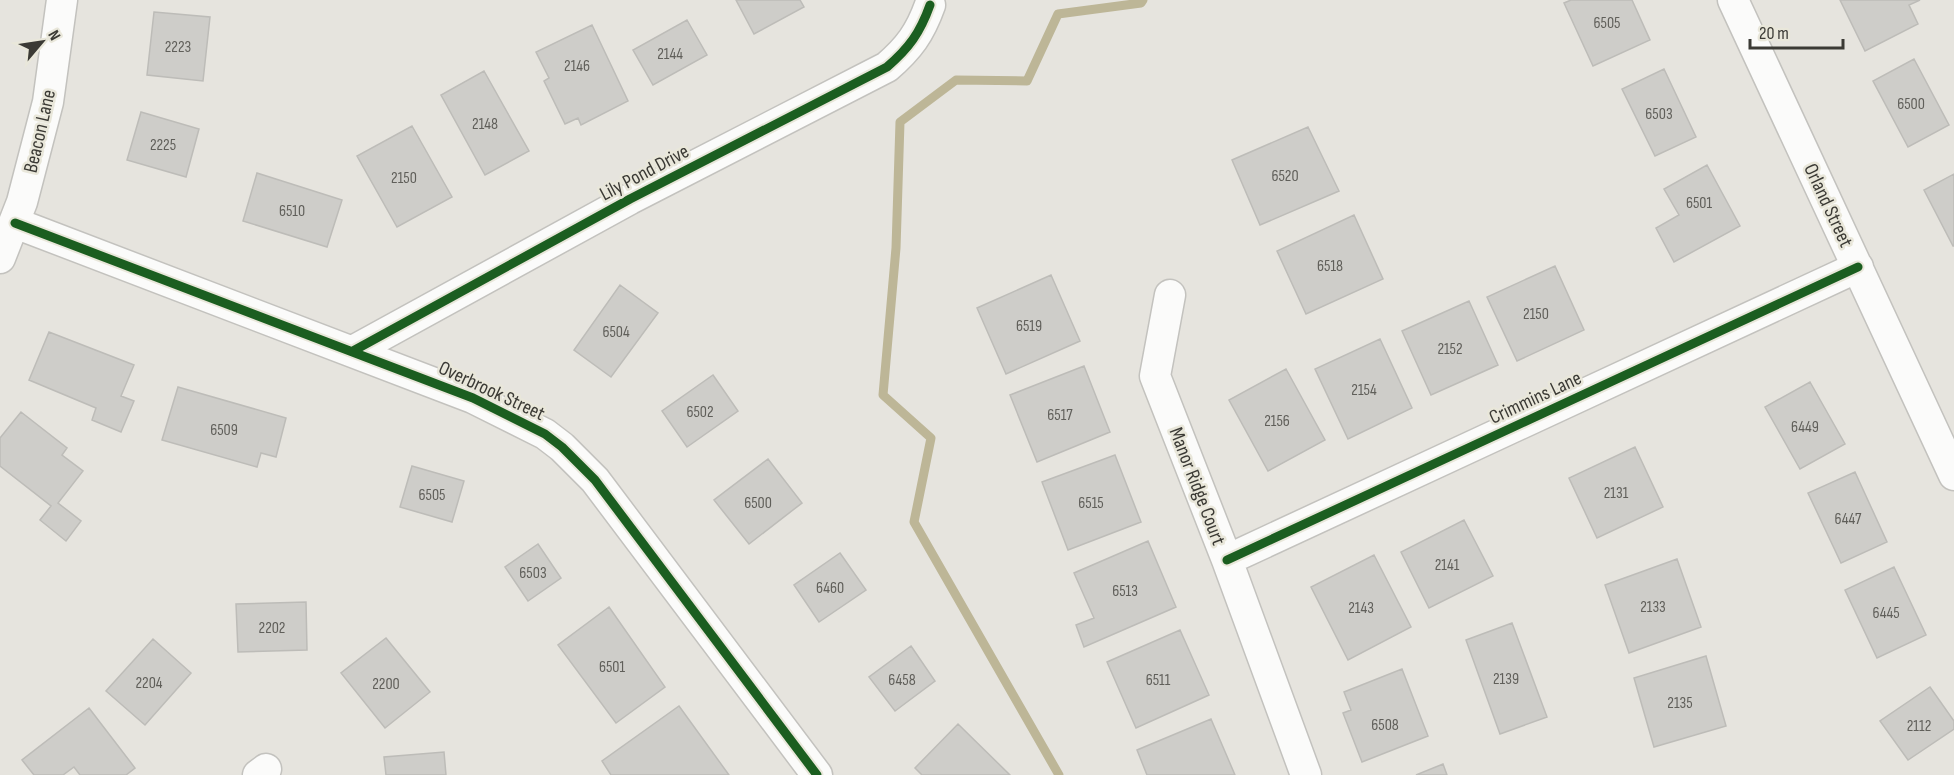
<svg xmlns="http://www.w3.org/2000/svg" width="1954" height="775" viewBox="0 0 1954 775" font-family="'Sofia Sans Condensed',sans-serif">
  <rect width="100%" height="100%" fill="#e6e4de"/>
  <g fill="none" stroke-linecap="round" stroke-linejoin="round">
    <path stroke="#bdb697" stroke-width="9" d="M1059,775L914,522L931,438L883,395L896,248L900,122L956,80L1027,81L1058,14L1141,3L1143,0"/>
  </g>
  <path fill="#cecdc9" stroke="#bdbcb8" stroke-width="1.5" d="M736,0H800L804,7L754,34Z
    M1571,0H1632L1650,40L1593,66L1564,3Z
    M1840,0H1920L1909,5L1918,24L1865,51Z
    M154,12L210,17L203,81L147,75Z
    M687,20L707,55L653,85L633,50Z
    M592,25L628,101L581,125L578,118L565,124L544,81L549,78L536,52Z
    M1914,59L1949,125L1908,147L1873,81Z
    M1664,69L1696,137L1655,156L1622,89Z
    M484,71L529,151L485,175L441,95Z
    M141,112L199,129L186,177L127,160Z
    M412,126L452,197L397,227L357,156Z
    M1308,127L1339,191L1260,225L1232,160Z
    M1707,165L1740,226L1674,262L1656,228L1679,215L1664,189Z
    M257,173L342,200L327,247L243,221Z
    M1954,174V246H1953L1924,190Z
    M1354,215L1383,279L1306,314L1277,251Z
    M1555,266L1584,330L1517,361L1487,297Z
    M1051,275L1080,341L1006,374L977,308Z
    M620,285L658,313L611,377L574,350Z
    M1469,301L1498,365L1431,395L1402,331Z
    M49,332L134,365L121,396L134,401L121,432L92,420L96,408L29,380Z
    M1380,339L1412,408L1348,439L1315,369Z
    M1084,366L1110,432L1037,462L1010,395Z
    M1286,369L1325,440L1268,471L1229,400Z
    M713,375L738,411L687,447L662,411Z
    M1810,382L1845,444L1800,469L1765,407Z
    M178,387L286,418L276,457L261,453L257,467L162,440Z
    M21,412L67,448L62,455L83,471L58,503L81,521L66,541L40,520L51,506L0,466V438Z
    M1635,447L1663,507L1597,538L1569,478Z
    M1115,455L1141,522L1068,550L1042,482Z
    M768,459L802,503L749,544L714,500Z
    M412,466L464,481L452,522L400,507Z
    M1855,472L1887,542L1841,563L1808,493Z
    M1464,520L1493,576L1429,608L1401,552Z
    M1148,541L1176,607L1084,647L1076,625L1094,618L1074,573Z
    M538,544L561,578L528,601L505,567Z
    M840,553L866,590L819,622L794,585Z
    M1374,555L1411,627L1348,660L1311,587Z
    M1677,559L1701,627L1629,653L1605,585Z
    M1894,567L1926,635L1877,658L1845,590Z
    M306,602L307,650L238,652L236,604Z
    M609,607L665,687L616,723L558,645Z
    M1512,623L1547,717L1500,734L1466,640Z
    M1180,630L1209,695L1136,728L1107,662Z
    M386,638L430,692L385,728L341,673Z
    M153,639L191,673L145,725L106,691Z
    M911,646L935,681L895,711L869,677Z
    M1706,656L1726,726L1654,747L1634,678Z
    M1402,669L1428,736L1362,762L1343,713L1351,710L1344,692Z
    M1930,687L1954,721V729L1908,760L1880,721Z
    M679,706L729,775H611L602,761Z
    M89,708L135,768L126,775H80L74,767L63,775H34L22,760Z
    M1211,719L1235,775H1147L1137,750Z
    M958,724L1010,775H922L915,768Z
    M444,752L446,775H386L384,757Z
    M1443,764L1447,775H1416Z"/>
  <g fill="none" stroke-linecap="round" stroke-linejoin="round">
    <defs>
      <path id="minor" d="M1733,0L1954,475
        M15,223L473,398L545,434L562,447L595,480L817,775
        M0,258L22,202L48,102L62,0
        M1170,295L1155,376L1227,560L1306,775
        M353,351L630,199L887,67C909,48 920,33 930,5
        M1227,560L1858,267
        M258,775L266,769"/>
    </defs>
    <use href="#minor" stroke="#c3c2be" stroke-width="33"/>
    <use href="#minor" stroke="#fbfbfa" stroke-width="30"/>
    <defs>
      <path id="cycleway" d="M15,223L473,398L545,434L562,447L595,480L817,775
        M353,351L630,199L887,67C909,48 920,33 930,5
        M1227,560L1858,267"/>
    </defs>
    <use href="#cycleway" stroke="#e9e7da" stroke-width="13"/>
    <use href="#cycleway" stroke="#1b5e20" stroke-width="9"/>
  </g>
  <g text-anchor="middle" stroke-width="5" stroke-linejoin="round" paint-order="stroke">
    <g font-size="16" fill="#605f5a">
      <text x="1607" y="28">6505</text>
      <text x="178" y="52">2223</text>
      <text x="670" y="59">2144</text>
      <text x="577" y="71">2146</text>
      <text x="1911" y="109">6500</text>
      <text x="1659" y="119">6503</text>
      <text x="485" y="129">2148</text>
      <text x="163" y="150">2225</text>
      <text x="1285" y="181">6520</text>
      <text x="404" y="183">2150</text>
      <text x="1699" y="208">6501</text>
      <text x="292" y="216">6510</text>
      <text x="1330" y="271">6518</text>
      <text x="1536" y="319">2150</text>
      <text x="1029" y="331">6519</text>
      <text x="616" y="337">6504</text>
      <text x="1450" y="354">2152</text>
      <text x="1364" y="395">2154</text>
      <text x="700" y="417">6502</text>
      <text x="1060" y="420">6517</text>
      <text x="1277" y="426">2156</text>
      <text x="1805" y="432">6449</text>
      <text x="224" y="435">6509</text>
      <text x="1616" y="498">2131</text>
      <text x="432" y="500">6505</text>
      <text x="758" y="508">6500</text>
      <text x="1091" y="508">6515</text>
      <text x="1848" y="524">6447</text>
      <text x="1447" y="570">2141</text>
      <text x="533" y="578">6503</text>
      <text x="830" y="593">6460</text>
      <text x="1125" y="596">6513</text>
      <text x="1653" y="612">2133</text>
      <text x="1361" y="613">2143</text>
      <text x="1886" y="618">6445</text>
      <text x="272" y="633">2202</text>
      <text x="612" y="672">6501</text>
      <text x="1506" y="684">2139</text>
      <text x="902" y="685">6458</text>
      <text x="1158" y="685">6511</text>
      <text x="149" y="688">2204</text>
      <text x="386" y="689">2200</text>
      <text x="1680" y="708">2135</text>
      <text x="1385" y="730">6508</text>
      <text x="1919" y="731">2112</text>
    </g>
    <g font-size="20" fill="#3b3a35" stroke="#e9e7da">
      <text transform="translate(39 131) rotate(-77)" y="7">Beacon Lane</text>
      <text transform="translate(644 172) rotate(-28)" y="7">Lily Pond Drive</text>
      <text transform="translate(1829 205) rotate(65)" y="7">Orland Street</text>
      <text transform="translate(492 390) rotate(25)" y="7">Overbrook Street</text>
      <text transform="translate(1535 397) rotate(-25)" y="7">Crimmins Lane</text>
      <text transform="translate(1198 486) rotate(69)" y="7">Manor Ridge Court</text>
    </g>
  </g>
  <g transform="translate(42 42) rotate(61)" stroke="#e9e7da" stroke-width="4.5" paint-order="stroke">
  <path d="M0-4.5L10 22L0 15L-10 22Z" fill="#3b3a35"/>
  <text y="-9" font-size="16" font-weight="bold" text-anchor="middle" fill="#3b3a35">N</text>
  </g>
  <path d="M1750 39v9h93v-9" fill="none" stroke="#3b3a35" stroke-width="3"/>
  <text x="1759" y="39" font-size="18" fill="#3b3a35" stroke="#e9e7da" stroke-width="4.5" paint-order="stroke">20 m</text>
</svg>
